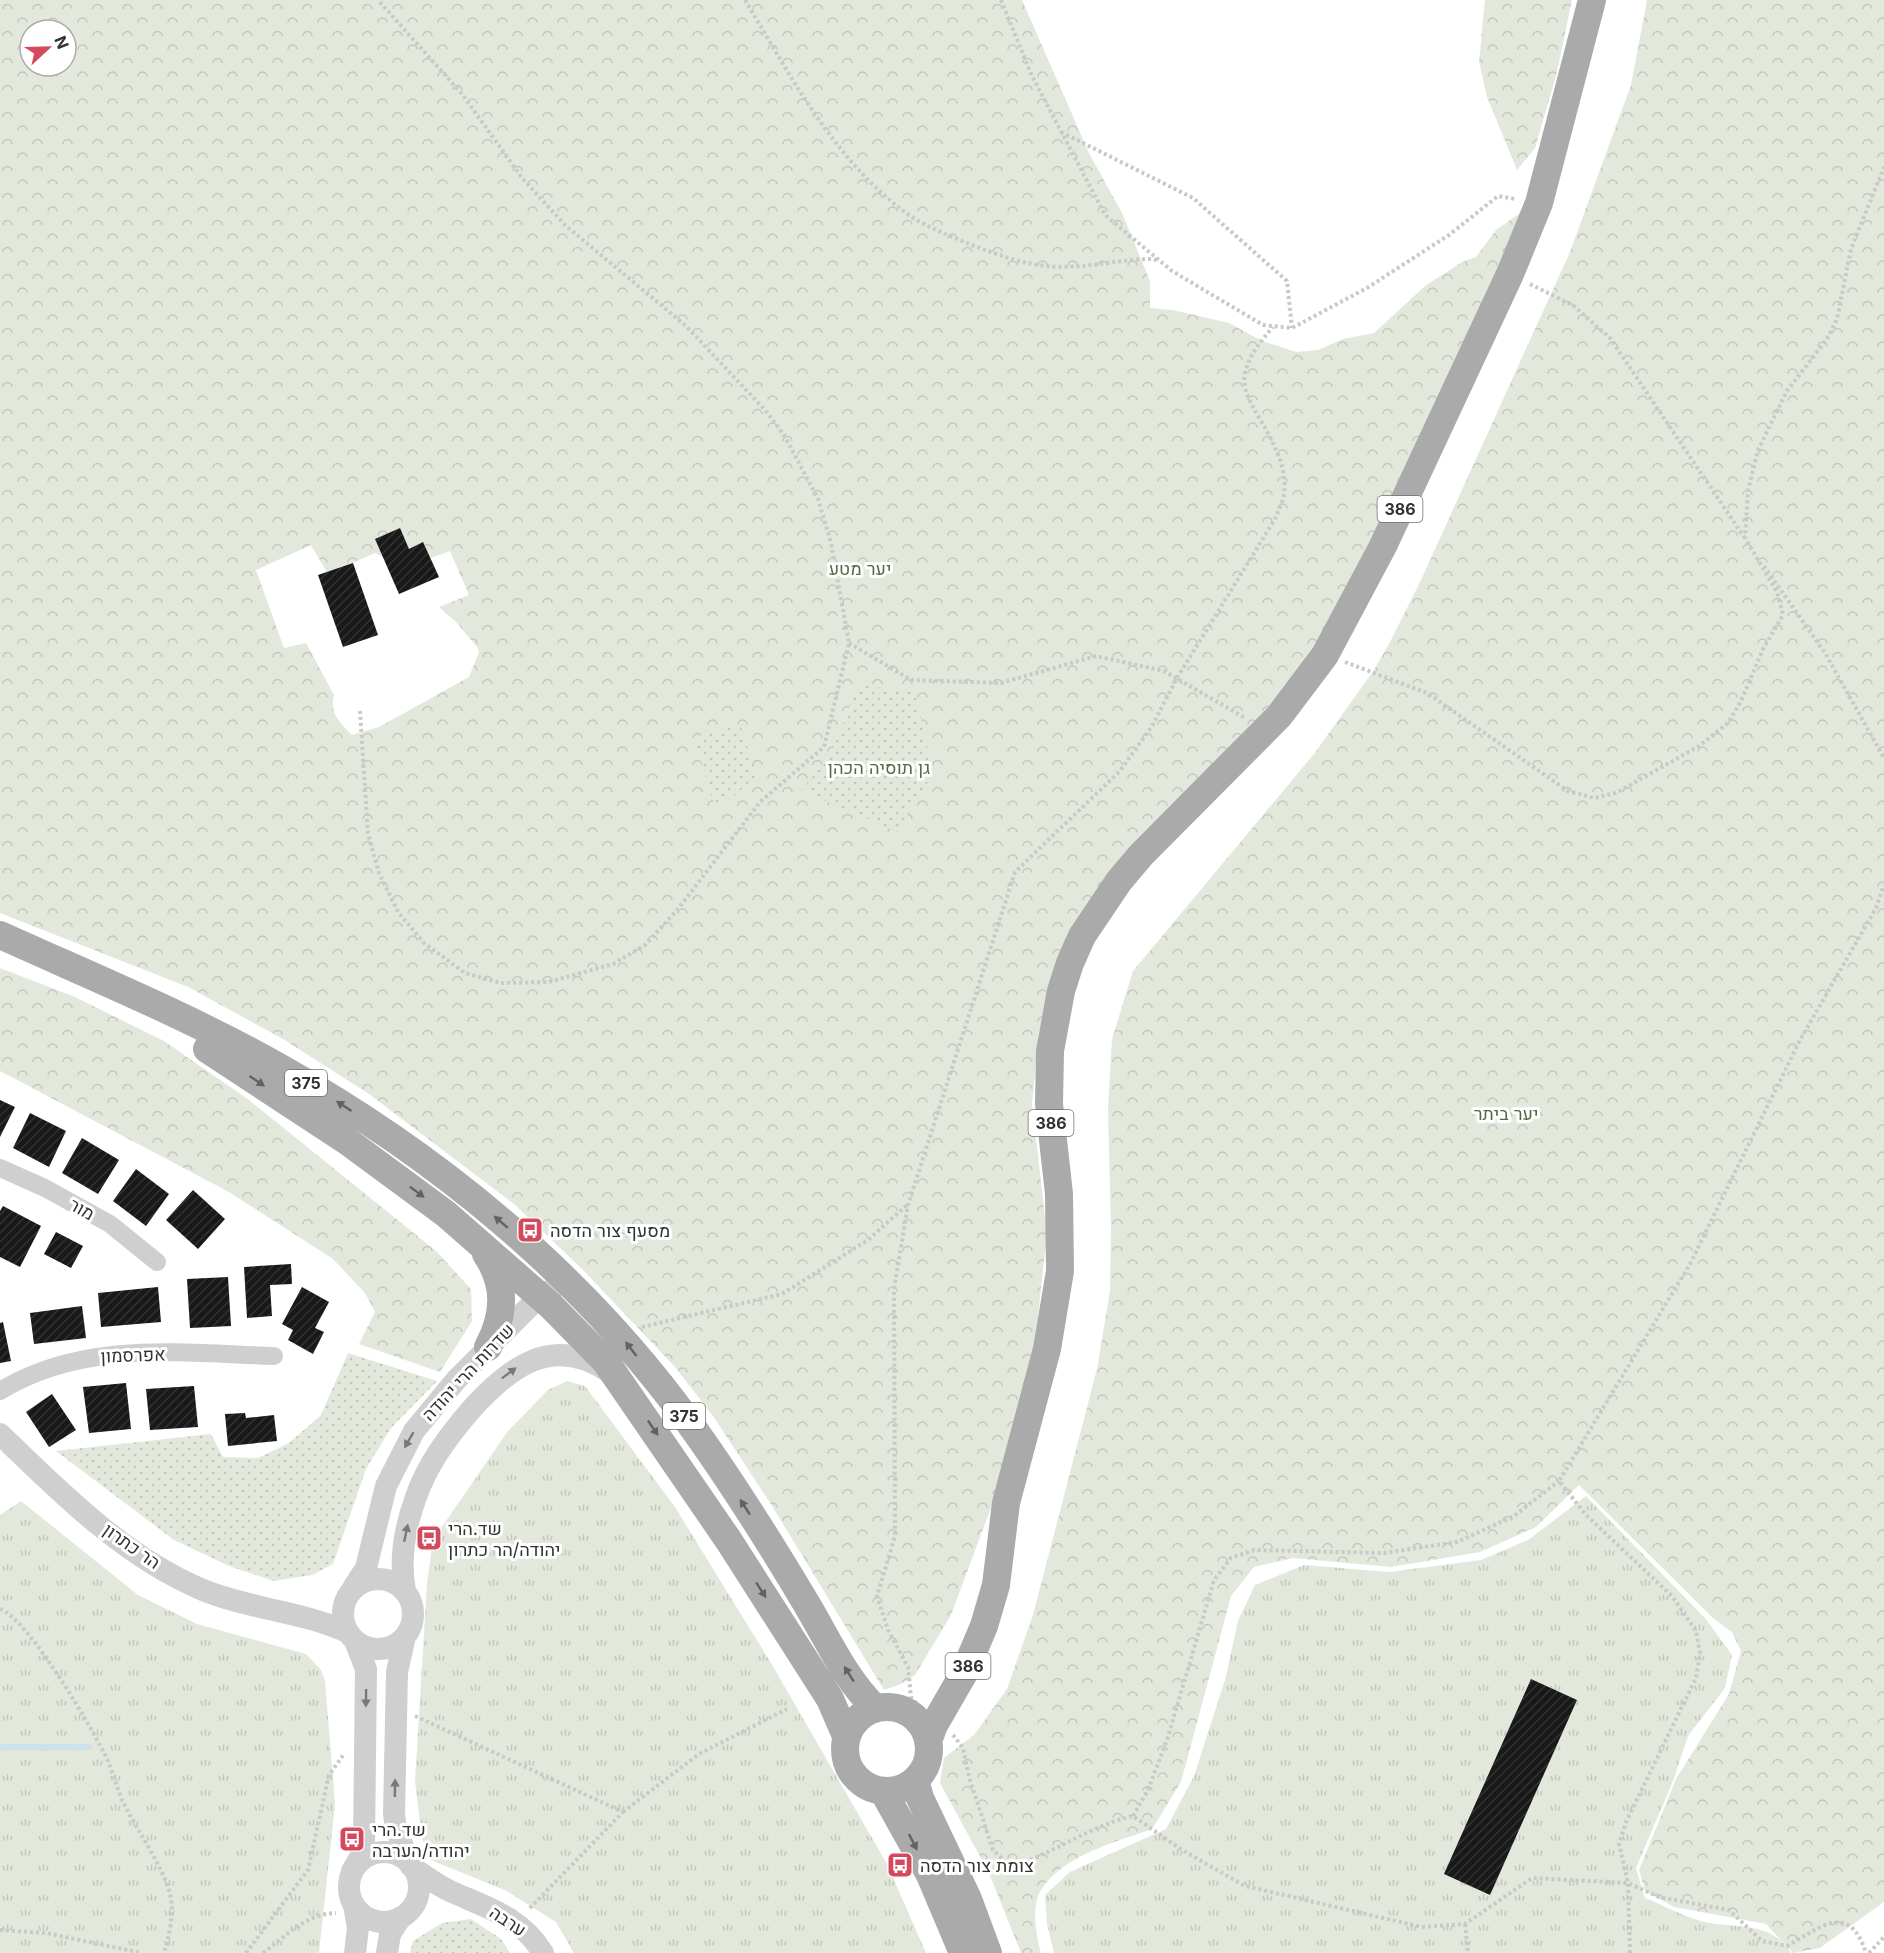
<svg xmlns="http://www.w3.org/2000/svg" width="1884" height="1953" viewBox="0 0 1884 1953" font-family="Inter,Heebo,sans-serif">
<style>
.grass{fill:url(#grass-tufts)}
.forest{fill:url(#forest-crowns);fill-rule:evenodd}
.park{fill:url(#park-dots)}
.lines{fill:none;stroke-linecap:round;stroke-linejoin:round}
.stream{stroke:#cee0e8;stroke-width:6}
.building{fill:url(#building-hatch)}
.path{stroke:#c9c9c9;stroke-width:4;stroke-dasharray:3 3;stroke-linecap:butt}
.minor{stroke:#cfcfcf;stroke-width:18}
.tertiary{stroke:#cfcfcf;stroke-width:22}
.primary{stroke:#aaa;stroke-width:28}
.oneway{fill:#626262}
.oneway2{fill:#797979}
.labels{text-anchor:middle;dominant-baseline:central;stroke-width:6;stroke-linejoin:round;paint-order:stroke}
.shield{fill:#fff;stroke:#707070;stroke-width:1.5}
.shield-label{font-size:16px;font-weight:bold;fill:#323232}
.park-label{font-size:18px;fill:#586a43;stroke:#fff}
.street-label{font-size:18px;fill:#323232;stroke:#fff}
.poi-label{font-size:18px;fill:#323232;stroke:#fff;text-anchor:start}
</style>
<defs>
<pattern id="grass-tufts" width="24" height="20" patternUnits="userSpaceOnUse" patternTransform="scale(1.5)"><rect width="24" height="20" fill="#e3e8dc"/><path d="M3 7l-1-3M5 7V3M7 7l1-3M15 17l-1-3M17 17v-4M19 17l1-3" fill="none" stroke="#c3c7bd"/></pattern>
<pattern id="forest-crowns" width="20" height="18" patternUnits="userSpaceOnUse" patternTransform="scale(1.5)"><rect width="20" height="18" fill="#e3e8dc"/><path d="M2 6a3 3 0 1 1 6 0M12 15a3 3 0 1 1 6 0" fill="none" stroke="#c3c7bd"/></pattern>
<pattern id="park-dots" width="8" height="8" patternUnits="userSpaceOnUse" patternTransform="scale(1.5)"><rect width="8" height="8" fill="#e3e8dc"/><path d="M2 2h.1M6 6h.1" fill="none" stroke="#c3c7bd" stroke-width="1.8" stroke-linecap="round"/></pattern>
<pattern id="building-hatch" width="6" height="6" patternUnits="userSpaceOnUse" patternTransform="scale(1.5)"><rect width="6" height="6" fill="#191919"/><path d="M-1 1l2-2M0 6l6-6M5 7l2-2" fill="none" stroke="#323232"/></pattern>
</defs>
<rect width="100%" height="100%" fill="#fff"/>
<path class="grass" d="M567,1381L585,1386L675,1507L771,1663L887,1864L926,1953H574L556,1922L507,1891L433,1861L422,1839L415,1781L427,1584L433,1540L508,1431L548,1390Z
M1586,1496L1705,1618L1732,1655L1725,1688L1688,1736L1673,1781L1636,1868L1645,1898C1663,1905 1682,1916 1701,1921C1733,1930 1771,1919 1791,1953H1054L1047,1924L1045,1895L1070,1872L1166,1829L1194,1776L1225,1680L1238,1621L1255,1585L1304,1565L1389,1572L1481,1560L1528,1540Z
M21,1501L138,1595L197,1624L306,1654L321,1670L325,1681L335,1804L319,1953H0V1515Z"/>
<path class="forest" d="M0,0H1022L1089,153L1122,213L1150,281V308L1173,310L1229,323L1262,341L1296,352L1318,350L1343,339L1374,333L1425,286L1462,262L1476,257L1496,230L1526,209L1367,560L1305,669L1158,820L1051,995L1039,1031L1032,1104L1047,1234L1035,1344L995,1497L951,1615L915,1675L901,1684L884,1690L769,1501L713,1416L675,1367L583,1270L514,1204L369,1094L283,1039L188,987L0,913ZM30,30H66V66H30ZM311,545L335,586L341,568L375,553L396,563L401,569L450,551L469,595L439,607L456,622L478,648L479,652L469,677L379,727L352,735C340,723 329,713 334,695L306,643L284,648L256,570Z
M1485,0H1572L1556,76L1535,148L1517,170L1487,97L1479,62Z
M1647,0H1884V1902L1820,1948L1793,1953L1766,1924L1674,1907L1645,1891L1639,1870L1676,1779L1729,1694L1741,1651L1732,1632L1714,1619L1579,1485L1536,1527L1480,1552L1391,1567L1293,1558L1254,1567L1231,1596L1181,1782L1152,1829C1116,1842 1063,1855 1041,1890C1031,1906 1036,1936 1041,1953H1021L989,1873L940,1783L944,1758L974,1735L1007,1689L1033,1615L1097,1369L1110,1291L1111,1229L1108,1110L1112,1039L1133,971L1314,754L1374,670L1391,640L1421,580L1570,252L1631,85Z
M0,968L75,997L164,1041L249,1100L436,1251L471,1289L472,1321L440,1372L359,1344L375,1312L365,1293L333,1259L229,1192L0,1071Z"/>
<path class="park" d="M858,685L915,692L933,774L897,832L801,790L830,757Z
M740,724L757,776L716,811L694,737Z
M348,1353L437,1381L391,1428L366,1469L333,1564L312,1575L274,1581L229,1566L174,1540L56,1451L211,1434L223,1457L258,1458L289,1443L321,1415Z
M471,1919L501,1939L510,1953H410L413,1941L442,1923Z"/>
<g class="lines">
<path class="stream" d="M0,1747H89"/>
</g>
<path class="building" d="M400,528L409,549L423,542L439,577L399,594L375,539Z
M353,563L378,635L343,647L318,575Z
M0,1100L15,1107L0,1137Z
M30,1113L66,1131L49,1167L13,1148Z
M82,1138L119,1160L98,1194L62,1173Z
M136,1169L169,1194L146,1226L113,1201Z
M193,1190L225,1219L198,1249L166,1220Z
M3,1206L41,1226L20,1267L0,1257V1211Z
M56,1232L83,1246L71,1268L44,1254Z
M291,1264L292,1284L270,1285L272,1316L247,1318L244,1267Z
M228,1277L231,1326L190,1328L187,1279Z
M158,1287L161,1322L101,1327L98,1293Z
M302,1287L329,1302L315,1328L324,1332L313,1354L288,1340L293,1330L282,1324Z
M82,1306L86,1338L34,1344L30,1313Z
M3,1322L11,1361L0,1363V1323Z
M126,1383L131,1429L89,1433L83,1387Z
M194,1386L198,1427L150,1430L146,1389Z
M52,1394L76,1430L49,1447L26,1412Z
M245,1413L246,1418L274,1415L277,1441L228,1446L225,1414Z
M1531,1679L1577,1700L1490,1895L1444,1874Z"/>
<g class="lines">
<path class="path" d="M745,0C790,75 832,156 902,210C921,225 946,234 967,243C993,253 1018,263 1046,266C1082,270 1117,259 1154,259L1158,261
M1001,0L1031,74L1105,215L1172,271L1263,325L1292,328L1367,288L1449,235L1498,196L1515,199
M1061,132L1193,198L1287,281L1292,328
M1530,284L1574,306L1610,338L1744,537
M1764,566L1825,653L1884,758
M849,643L911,680L1001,683L1096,656L1164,671L1245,718
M1345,662L1427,693L1568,791L1594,798L1616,793L1699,746L1728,723L1741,701L1763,649L1783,615L1777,592L1745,538L1748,491L1758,450L1787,391L1827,339L1837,319L1851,249L1884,167
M360,711L368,834L379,873L398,912L424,943L465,973L501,983L549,982L613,964L645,945L678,909L760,802L824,747L849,643L831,543L818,499L784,435L765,410L686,326L565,225L522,178L462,94L378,0
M642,1327L782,1294L868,1240L907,1205
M0,1609C28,1618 94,1731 108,1761C113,1774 117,1787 122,1800C136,1829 162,1864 170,1894C175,1913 169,1935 164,1953
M920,1708L911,1697L908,1667L888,1630L877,1596L895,1536L894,1289L908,1205L1015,872L1120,771L1152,726L1177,678L1275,519C1278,511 1283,502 1284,493C1286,482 1283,467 1279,457C1255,396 1218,389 1273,327
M415,1716L623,1812L529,1909
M953,1735L963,1748L969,1777L993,1850L1011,1867C1053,1854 1089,1826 1133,1816L1182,1850L1245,1886L1422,1927L1465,1924L1532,1878L1628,1883L1659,1897L1729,1910L1762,1941L1787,1946C1821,1927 1849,1901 1866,1953
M623,1812L699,1754L787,1709
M1133,1816L1148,1790L1168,1737L1214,1580L1231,1558L1254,1550L1384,1553L1457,1542L1514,1516L1559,1481
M1465,1924L1468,1953
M0,1930L46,1933L142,1953
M246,1953L308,1870L329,1775L344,1754
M263,1953C287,1936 304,1914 336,1913
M1630,1953L1628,1883L1619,1844L1626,1822L1696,1678L1700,1653L1696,1631L1672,1596L1586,1515L1559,1481L1690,1264L1800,1040L1876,908L1884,885
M1869,1953L1884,1937"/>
<path class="minor" d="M0,1168L45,1188L110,1224L157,1262
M0,1391C83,1340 181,1353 274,1356"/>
<path class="tertiary" d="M0,1434C60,1492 124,1557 203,1590C249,1609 301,1611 347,1632
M343 1614a35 35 0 1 1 70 0a35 35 0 1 1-70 0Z
M353,1588L366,1568L386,1486L414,1431L457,1379L540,1296L553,1289
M405,1591C399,1560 405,1527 416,1497C427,1465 447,1438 469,1412C508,1368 552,1333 609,1372
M405,1636L397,1672L394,1814L396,1828L410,1865
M349 1887a35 35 0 1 1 70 0a35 35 0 1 1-70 0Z
M412,1867C425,1876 438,1886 452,1892C488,1908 521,1917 543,1953
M352,1871L362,1854L364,1843L366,1669L355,1641
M354,1905L358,1928L355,1953
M387,1953L390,1934L401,1917"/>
<path class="primary" d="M0,935C93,977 188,1016 277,1066C436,1155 581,1274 688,1421C730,1479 769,1541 806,1603C827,1638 845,1679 875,1708
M207,1049L347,1141L446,1214L551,1306L606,1362L729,1541L830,1699L846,1736
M486,1254C507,1285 505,1315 488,1347
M845 1749a42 42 0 1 1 84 0a42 42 0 1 1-84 0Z
M928,1741L934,1725L964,1673L984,1626L996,1585L1006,1503L1047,1349L1060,1271L1059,1194L1049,1104L1050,1051L1061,991L1070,963L1082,936L1119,881L1141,855L1279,716L1325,655L1383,546L1510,274L1539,203L1592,0
M915,1780L920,1798L968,1899L988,1953
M883,1791L930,1875L963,1953"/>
</g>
<defs><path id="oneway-solid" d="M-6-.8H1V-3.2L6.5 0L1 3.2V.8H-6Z" transform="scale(1.5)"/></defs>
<g class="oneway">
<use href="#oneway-solid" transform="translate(257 1081) rotate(34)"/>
<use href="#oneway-solid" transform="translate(344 1106) rotate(-147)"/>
<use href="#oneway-solid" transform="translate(417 1192) rotate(37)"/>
<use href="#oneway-solid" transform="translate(501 1222) rotate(-139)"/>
<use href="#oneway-solid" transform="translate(631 1349) rotate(-128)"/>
<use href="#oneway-solid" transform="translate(653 1428) rotate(56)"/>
<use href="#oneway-solid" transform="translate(745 1507) rotate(-123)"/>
<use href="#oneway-solid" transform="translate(761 1590) rotate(57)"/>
<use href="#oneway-solid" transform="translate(849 1674) rotate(-122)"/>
<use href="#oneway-solid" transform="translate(913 1842) rotate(63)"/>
</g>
<g class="oneway2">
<use href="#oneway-solid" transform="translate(509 1373) rotate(-37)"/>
<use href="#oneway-solid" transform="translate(409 1440) rotate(120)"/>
<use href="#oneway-solid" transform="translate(406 1533) rotate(-78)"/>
<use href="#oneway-solid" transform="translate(366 1698) rotate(91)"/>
<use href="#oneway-solid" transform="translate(395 1788) rotate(-89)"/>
</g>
<defs>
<g id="bus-square" transform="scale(1.35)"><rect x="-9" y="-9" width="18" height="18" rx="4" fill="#d34a5d" stroke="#fff"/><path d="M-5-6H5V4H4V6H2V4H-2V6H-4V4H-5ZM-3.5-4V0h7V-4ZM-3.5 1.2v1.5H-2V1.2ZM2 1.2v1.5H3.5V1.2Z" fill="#fff"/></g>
</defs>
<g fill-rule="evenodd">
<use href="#bus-square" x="530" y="1230"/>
<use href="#bus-square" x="429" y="1538"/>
<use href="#bus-square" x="352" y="1839"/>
<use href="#bus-square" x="900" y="1865"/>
</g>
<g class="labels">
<g class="shield">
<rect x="1377.5" y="496" width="45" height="26" rx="4.5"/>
<rect x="285" y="1070" width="42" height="26" rx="4.5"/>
<rect x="1028.5" y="1110" width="45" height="26" rx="4.5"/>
<rect x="663" y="1403" width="42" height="26" rx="4.5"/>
<rect x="945.5" y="1653" width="45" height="26" rx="4.5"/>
</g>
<g class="shield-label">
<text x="1400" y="509">386</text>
<text x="306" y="1083">375</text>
<text x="1051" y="1123">386</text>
<text x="684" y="1416">375</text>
<text x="968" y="1666">386</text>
</g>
<g class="park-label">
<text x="860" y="568">יער מטע</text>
<text x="879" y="767">גן תוסיה הכהן</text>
<text x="1506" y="1113">יער ביתר</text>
</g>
<g class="street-label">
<text transform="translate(82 1209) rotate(29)">מור</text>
<text transform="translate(133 1355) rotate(-2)">אפרסמון</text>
<text transform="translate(468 1372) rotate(-47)">שדרות הרי יהודה</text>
<text transform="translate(132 1546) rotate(35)">הר כתרון</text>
<text transform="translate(508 1921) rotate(34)">ערבה</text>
</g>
<g class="poi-label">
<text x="550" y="1230">מסעף צור הדסה</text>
<text x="448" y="1528">שד.הרי<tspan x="448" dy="21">יהודה/הר כתרון</tspan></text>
<text x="372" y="1829">שד.הרי<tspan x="372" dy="21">יהודה/הערבה</tspan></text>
<text x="920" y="1865">צומת צור הדסה</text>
</g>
</g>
<g transform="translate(48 48) rotate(68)"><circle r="28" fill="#ffffff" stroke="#adadad" stroke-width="1.5"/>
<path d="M0-4.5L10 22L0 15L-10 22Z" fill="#d34a5d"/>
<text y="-9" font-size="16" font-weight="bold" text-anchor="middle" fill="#323232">N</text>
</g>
</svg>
